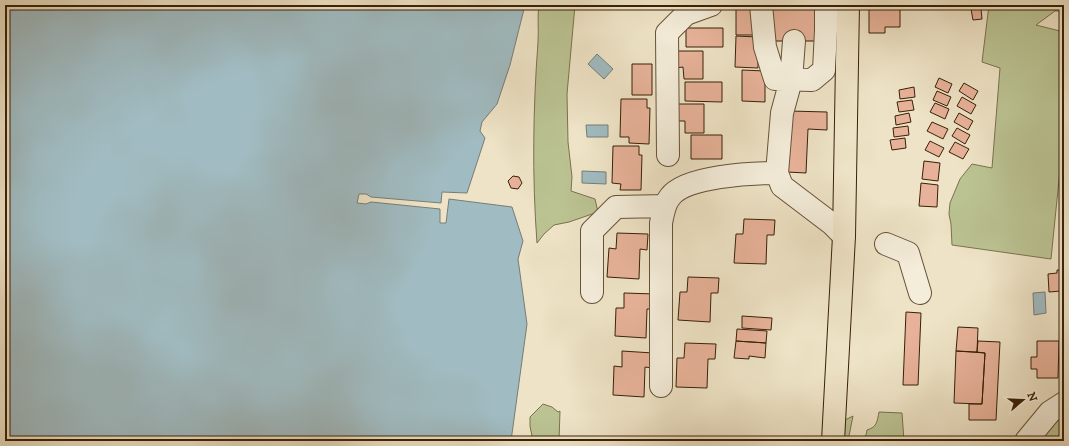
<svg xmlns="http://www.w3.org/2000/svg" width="1069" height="446" viewBox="0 0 1069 446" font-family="'IM FELL DW Pica',serif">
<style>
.green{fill:#bbc393;stroke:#7a724d}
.water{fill:#a0bbc1;stroke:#767d77}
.building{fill:#e7b299;stroke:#382107}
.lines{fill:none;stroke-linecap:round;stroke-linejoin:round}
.minor-casing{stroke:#665237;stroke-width:24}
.major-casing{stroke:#382107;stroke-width:24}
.minor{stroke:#f4edda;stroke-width:22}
.major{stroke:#eee3c6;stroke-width:22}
</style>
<rect width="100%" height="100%" fill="#eee3c6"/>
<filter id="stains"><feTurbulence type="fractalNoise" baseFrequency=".005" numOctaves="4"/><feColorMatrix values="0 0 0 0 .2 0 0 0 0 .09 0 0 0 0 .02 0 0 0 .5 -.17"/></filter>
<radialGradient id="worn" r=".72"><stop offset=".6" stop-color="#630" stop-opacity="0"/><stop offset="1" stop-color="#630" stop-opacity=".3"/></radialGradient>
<path class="green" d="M539,5H575L567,94L568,142L572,177L571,191L595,199L598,212L569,222L554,225L544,234L537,243C532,176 533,109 538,42C539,29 537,17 539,5Z
M989,5H1005L1007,8L1023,9L1032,5H1064V11H1055L1036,25L1064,32V146L1061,160L1051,259L952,245L951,224L949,214L950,203L960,179L972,164L992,168L1000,68L982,62Z
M543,404L552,407L558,412L560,411L559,441H533L530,426V417Z
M879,412L902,413L904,441H859L866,435L867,430C877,427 877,422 879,412Z
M1064,412V441H1036Z
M853,416L848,441H841V422Z"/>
<path class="water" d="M5,5H525L510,65L497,104L482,122L480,131L485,138L467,193L442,192L441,203L371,197L366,194H359L357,203L366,204L371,202L440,209V223H446L449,199L512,207L523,241L518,259L527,324L511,441H5Z
M597,54L613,69L604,79L588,64Z
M586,125H608V137H587Z
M582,171L606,172V184L582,183Z
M1045,292L1046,313L1034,315L1033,293Z"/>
<path class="building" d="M736,5H759L758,35H736Z
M769,5H819V41H769Z
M869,5H900V27H885V33H869Z
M1008,5H1023V7H1008Z
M971,9H981L982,19L973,20Z
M686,28H723V47H686Z
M736,36L758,37V68L735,67Z
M676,51H703V79H684L683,67L676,68Z
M632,64H652V95H632Z
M742,70L765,71V102L742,101Z
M939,78L952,84L948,93L935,87Z
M685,82H722V102L685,101Z
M964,83L978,91L973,100L959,91Z
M914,87L915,97L900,99L899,90Z
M937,91L951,97L947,106L933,100Z
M962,97L976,105L971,114L957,106Z
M621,99H647V108H650L649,144L629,143V137H620Z
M912,100L914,110L899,112L897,102Z
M935,103L949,109L945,119L930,112Z
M677,104H704V133H685V121H677Z
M789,111L827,112V130L808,129L806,173L787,172Z
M909,113L911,122L896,125L895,116Z
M959,113L973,121L968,130L954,122Z
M932,122L948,129L943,139L927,131Z
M908,126L909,135L894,137L893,128Z
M957,128L970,135L965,144L952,136Z
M691,135H722V159H691Z
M905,138L906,148L892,150L890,140Z
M930,141L944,148L939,157L925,150Z
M955,142L969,149L963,159L949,152Z
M613,146H639V155H642L641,190H620L621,184L612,183Z
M924,161L940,163L938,181L922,179Z
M513,176L519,177L522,183L518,189L511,188L508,181Z
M921,183L938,185L937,207L919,206Z
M744,219L775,220L774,235H767L766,264L734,263L736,234H743Z
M617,233L648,234L647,250L640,249L639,279L607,277L609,248L616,249Z
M1057,270H1064V310H1062L1061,291L1049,292L1048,274L1057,273Z
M688,277L719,278L718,293H711L710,322L678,320L680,292H687Z
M624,293L655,294L654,309H647L646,338L615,336L616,308H624Z
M906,312L921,313L918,385H903Z
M742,316L772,318L771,330L742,328Z
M958,327L978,328L977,352L956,351Z
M737,329L767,331L766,343L736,341Z
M736,341L766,343L765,358L749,356V359L734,358Z
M978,341L1000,342L996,420H969V404H982L985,353L977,352Z
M1037,341H1059L1058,378H1037V369H1031V357H1037Z
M685,343L716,344L715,359H708L707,388L676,387L677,358H684Z
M622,351L653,353L652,368L645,367L644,397L613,395L614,366L622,367Z
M956,351L985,353L982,404L954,403Z"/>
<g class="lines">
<g class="minor-casing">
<path id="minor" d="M761,5L765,47L775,79L812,80L824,70L826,30V5
M794,41L791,80L782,113L777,173L782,186L832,224L844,236
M668,155L667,33L686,14L711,5
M886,244L908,253L920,293
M592,292V231L616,207L665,206
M661,386V223C663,214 664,204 670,197C685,176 752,173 777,173
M1026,441L1050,412L1064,403"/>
</g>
<g class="major-casing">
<path id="major" d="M833,441L844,236L848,5"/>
</g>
<use href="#minor" class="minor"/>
<use href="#major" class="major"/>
</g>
<rect width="1069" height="446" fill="none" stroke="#eee3c6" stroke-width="20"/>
<rect x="6" y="6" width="1057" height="434" fill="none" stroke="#382107" stroke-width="2"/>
<rect x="10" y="10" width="1049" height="426" fill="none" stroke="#382107"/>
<g transform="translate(1023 400) rotate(71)" stroke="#f4edda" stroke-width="3" paint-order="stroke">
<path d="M0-3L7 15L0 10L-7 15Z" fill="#382107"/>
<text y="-6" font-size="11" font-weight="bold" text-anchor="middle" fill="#382107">N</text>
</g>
<rect width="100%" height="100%" filter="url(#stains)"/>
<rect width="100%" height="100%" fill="url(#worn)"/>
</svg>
